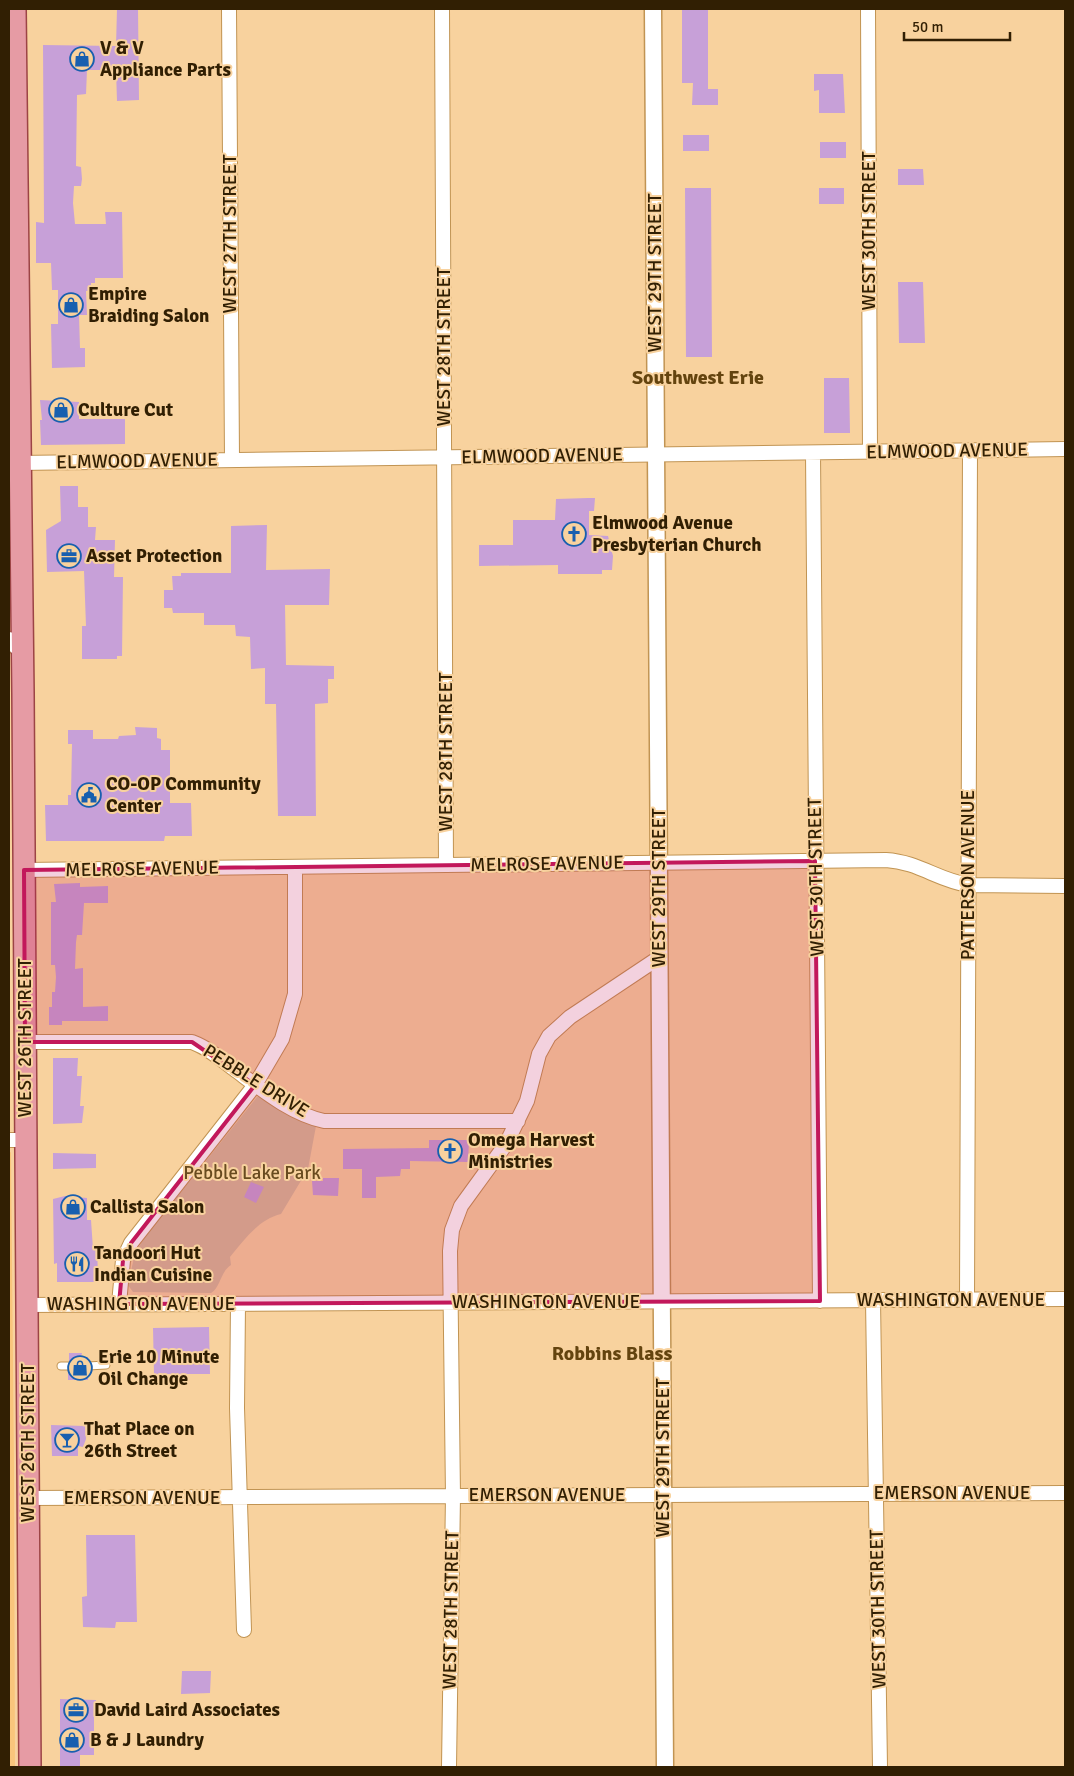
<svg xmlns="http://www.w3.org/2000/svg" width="1074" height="1776" viewBox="0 0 1074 1776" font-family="Signika,sans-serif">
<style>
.built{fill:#f9c57c}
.green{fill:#d7bc97}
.building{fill:#c7a0d8}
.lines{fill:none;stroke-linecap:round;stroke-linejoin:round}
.service-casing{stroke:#c19453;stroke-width:9}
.minor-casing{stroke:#c19453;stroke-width:16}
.tertiary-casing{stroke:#c19453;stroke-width:19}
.primary-casing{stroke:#9c4445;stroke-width:24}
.service{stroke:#fff;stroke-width:7}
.minor{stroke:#fff;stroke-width:14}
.tertiary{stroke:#fff;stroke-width:16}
.primary{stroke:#e69ba4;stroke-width:21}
.marked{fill:#c2185b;fill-opacity:0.2;stroke:#c2185b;stroke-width:4;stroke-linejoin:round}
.labels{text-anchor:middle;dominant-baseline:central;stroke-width:4;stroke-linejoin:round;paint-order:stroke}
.poi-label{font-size:19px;font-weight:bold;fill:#311f03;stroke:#f8d29e;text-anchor:start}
.street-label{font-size:19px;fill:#311f03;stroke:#f8d29e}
.park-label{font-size:19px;fill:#684b1f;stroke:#f8d29e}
.neighbourhood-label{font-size:20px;font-weight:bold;fill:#64440f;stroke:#f8d29e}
</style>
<rect width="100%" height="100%" fill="#f8d29e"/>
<path class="built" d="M11,1152L14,1470L15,1767H9V1153Z"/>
<path class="green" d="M257,1097H264L292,1117L316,1126L308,1169L281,1214C259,1219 244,1240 230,1257L231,1265C220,1272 221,1287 211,1293L133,1292L128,1285L135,1253L145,1237Z"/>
<path class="building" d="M117,9H138L139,100L117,101L116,70H87L86,94L77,95L76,166L81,167L82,179L81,186H74L73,203L75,224H106L105,212H122L123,278H95V283H91V291H86L87,315H79L80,348H85V367L52,368L51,324H58V290H52L51,263H36V222L44,223L43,45L116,46Z
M682,9H708V89H718V105H692L693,83H682Z
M814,74H843L845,113H819V90L814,91Z
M683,135H709V151H683Z
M820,142H846V158H820Z
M898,169H923L924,185H898Z
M685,188H711L712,357H686Z
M819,188H844V204H819Z
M898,282H923L925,343H899Z
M824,378H849L850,433H824Z
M40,400L79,402V419H125V444L41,445L40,420H42Z
M60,486H78V507H88V527H96L95,540H115L114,577H123L122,656H117V659H82V626H86L84,571L47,572L46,530L61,521Z
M588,498H595L594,511H589V535L608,536L613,556L612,570H602V574H558V565L479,566V545H513V520H555L556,499Z
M267,525L266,570L330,569L329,605H285L286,665L334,666V679H328V703L315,704L316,816H278L276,704H265V668L251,669L250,637L236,636L235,625H204V613H173L172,608H164V590H173L172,576H181V573H231V526Z
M135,727L157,728V738L161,739V750H170V803H191L192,836H165L164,841H46L45,805H68V795H71L72,744H68V730H93V739H118L119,736L136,735Z
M80,883V887L108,886V903H84L82,935H77L76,942L75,969L83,968V1007L108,1006V1021H62V1025H49V1007H52V992H55L56,977L55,965H51V902H56L54,884Z
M53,1058H78L77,1076H82L80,1106H84L82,1123L53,1124Z
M429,1140H469L468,1162L410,1161V1169H401L400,1176L376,1177V1198H362V1169H343V1149L429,1148Z
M53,1153L96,1154V1168L53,1169Z
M323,1178H339L338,1196L313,1195L312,1181H323Z
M251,1182L264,1187L256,1203L244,1197Z
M65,1196L87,1198V1220H91L93,1249H97L98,1275H94V1282H57V1263L54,1264L53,1199Z
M209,1327L210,1374H154L153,1328Z
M69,1353H82L81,1357H88V1361L83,1366L88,1371V1380H68V1371L73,1366L69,1361Z
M51,1425L85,1426L86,1439L83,1447L78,1446V1456H52Z
M86,1535H135L137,1622H116L115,1628L83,1627L82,1597L87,1596Z
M182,1671H211L210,1693L181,1694Z
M60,1699L96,1700V1715H94V1755H80V1766L60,1767Z"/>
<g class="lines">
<g class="service-casing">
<path id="service" d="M61,1366H68
M88,1366L106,1365"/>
</g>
<g class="minor-casing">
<path id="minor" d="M229,9L232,459
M442,9L446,865
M868,9L870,452
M813,453L820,1301
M19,463L1065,449
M24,870L886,860C919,862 939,881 969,885L1065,886
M25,1042H192C208,1048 221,1059 234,1069C261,1089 291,1114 324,1121H518
M9,1140H26
M873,1300L880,1767
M967,1300L970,451
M119,1304L123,1260L131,1243L255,1085L282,1039L295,994V867
M238,1304L237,1408L244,1630
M27,1305L1065,1299
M28,1498L1065,1493
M449,1767L453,1496L450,1251L452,1230L461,1206L506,1144L527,1101L539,1054L549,1036L570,1017L660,957"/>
</g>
<g class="tertiary-casing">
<path id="tertiary" d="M653,9L665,1767
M9,640L22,651"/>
</g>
<g class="primary-casing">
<path id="primary" d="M15,9L23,693L30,1767"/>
</g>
<use href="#service" class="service"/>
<use href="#minor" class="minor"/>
<use href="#tertiary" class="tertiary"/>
<use href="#primary" class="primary"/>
</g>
<path class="marked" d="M815,861L820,1301L119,1304L123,1260L131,1243L255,1085L192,1042H25L24,870Z"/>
<defs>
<g id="shop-ring" transform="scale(1.25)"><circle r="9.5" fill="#f8d29e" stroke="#185faf" stroke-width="1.5"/><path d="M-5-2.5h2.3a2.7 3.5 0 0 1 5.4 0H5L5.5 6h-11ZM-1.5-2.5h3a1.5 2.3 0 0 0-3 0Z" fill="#185faf"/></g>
<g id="church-ring" transform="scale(1.25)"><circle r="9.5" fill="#f8d29e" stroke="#185faf" stroke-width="1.5"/><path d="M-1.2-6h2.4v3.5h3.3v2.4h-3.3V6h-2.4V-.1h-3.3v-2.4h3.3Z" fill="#185faf"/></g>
<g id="office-ring" transform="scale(1.25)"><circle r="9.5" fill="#f8d29e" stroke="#185faf" stroke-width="1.5"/><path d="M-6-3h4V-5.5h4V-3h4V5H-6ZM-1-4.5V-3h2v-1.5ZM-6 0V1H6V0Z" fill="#185faf"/></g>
<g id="civic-ring" transform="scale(1.25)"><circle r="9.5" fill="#f8d29e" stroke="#185faf" stroke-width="1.5"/><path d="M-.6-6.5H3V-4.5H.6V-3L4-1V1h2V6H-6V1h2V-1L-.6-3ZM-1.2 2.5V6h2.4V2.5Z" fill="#185faf"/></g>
<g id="restaurant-ring" transform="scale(1.25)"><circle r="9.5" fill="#f8d29e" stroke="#185faf" stroke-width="1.5"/><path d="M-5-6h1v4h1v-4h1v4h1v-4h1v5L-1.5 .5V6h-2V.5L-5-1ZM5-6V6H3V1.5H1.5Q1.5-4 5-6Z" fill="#185faf"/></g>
<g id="bar-ring" transform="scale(1.25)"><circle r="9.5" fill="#f8d29e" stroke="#185faf" stroke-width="1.5"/><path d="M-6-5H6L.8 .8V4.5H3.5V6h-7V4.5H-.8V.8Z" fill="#185faf"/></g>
</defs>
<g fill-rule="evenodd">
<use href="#shop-ring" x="82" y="59"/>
<use href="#shop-ring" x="71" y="305"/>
<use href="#shop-ring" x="61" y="410"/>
<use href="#church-ring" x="574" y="534"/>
<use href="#office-ring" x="69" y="556"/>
<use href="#civic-ring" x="89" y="795"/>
<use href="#church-ring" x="450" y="1151"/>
<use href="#shop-ring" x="73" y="1207"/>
<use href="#restaurant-ring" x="77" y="1264"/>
<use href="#shop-ring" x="80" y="1368"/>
<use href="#bar-ring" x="67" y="1440"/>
<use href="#office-ring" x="76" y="1710"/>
<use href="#shop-ring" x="72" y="1740"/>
</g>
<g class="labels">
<g class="poi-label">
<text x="100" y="48">V &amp; V<tspan x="100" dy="22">Appliance Parts</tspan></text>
<text x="88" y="294">Empire<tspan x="88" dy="22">Braiding Salon</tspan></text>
<text x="78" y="410">Culture Cut</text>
<text x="592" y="523">Elmwood Avenue<tspan x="592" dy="22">Presbyterian Church</tspan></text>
<text x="86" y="556">Asset Protection</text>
<text x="106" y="784">CO-OP Community<tspan x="106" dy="22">Center</tspan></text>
<text x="468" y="1140">Omega Harvest<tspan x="468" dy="22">Ministries</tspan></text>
<text x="90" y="1207">Callista Salon</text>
<text x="94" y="1253">Tandoori Hut<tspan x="94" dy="22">Indian Cuisine</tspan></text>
<text x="98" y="1357">Erie 10 Minute<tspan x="98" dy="22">Oil Change</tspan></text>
<text x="84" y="1429">That Place on<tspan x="84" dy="22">26th Street</tspan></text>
<text x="94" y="1710">David Laird Associates</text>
<text x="90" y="1740">B &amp; J Laundry</text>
</g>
<g class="street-label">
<text transform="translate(869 231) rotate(-90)">WEST 30TH STREET</text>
<text transform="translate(230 234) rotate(-90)">WEST 27TH STREET</text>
<text transform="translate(655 273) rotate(-90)">WEST 29TH STREET</text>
<text transform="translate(444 347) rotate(-90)">WEST 28TH STREET</text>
<text transform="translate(947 451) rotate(-1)">ELMWOOD AVENUE</text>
<text transform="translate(542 456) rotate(-1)">ELMWOOD AVENUE</text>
<text transform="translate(137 461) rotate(-1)">ELMWOOD AVENUE</text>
<text transform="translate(446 752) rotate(-90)">WEST 28TH STREET</text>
<text transform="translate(547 864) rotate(-1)">MELROSE AVENUE</text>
<text transform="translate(142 869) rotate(-1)">MELROSE AVENUE</text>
<text transform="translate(968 875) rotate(-90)">PATTERSON AVENUE</text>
<text transform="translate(816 877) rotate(-91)">WEST 30TH STREET</text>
<text transform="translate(659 888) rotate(-90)">WEST 29TH STREET</text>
<text transform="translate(25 1038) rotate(-90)">WEST 26TH STREET</text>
<text transform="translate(256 1081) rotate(32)">PEBBLE DRIVE</text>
<text x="951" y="1300">WASHINGTON AVENUE</text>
<text x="546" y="1302">WASHINGTON AVENUE</text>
<text x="141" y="1304">WASHINGTON AVENUE</text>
<text transform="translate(28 1443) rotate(-90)">WEST 26TH STREET</text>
<text transform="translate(663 1458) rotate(-90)">WEST 29TH STREET</text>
<text x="952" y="1493">EMERSON AVENUE</text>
<text x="547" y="1495">EMERSON AVENUE</text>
<text x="142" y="1498">EMERSON AVENUE</text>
<text transform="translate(878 1609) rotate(-91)">WEST 30TH STREET</text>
<text transform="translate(451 1610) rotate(-89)">WEST 28TH STREET</text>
</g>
<g class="park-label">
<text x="252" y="1173">Pebble Lake Park</text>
</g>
<g class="neighbourhood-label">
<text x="698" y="377">Southwest Erie</text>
<text x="612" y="1353">Robbins Blass</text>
</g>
</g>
<rect width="1074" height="1776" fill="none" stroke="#311f03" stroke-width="20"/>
<path d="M904 32v8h106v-8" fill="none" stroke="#311f03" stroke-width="2.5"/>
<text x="912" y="32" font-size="15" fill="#311f03" stroke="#f8d29e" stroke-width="4" paint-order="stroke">50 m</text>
</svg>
